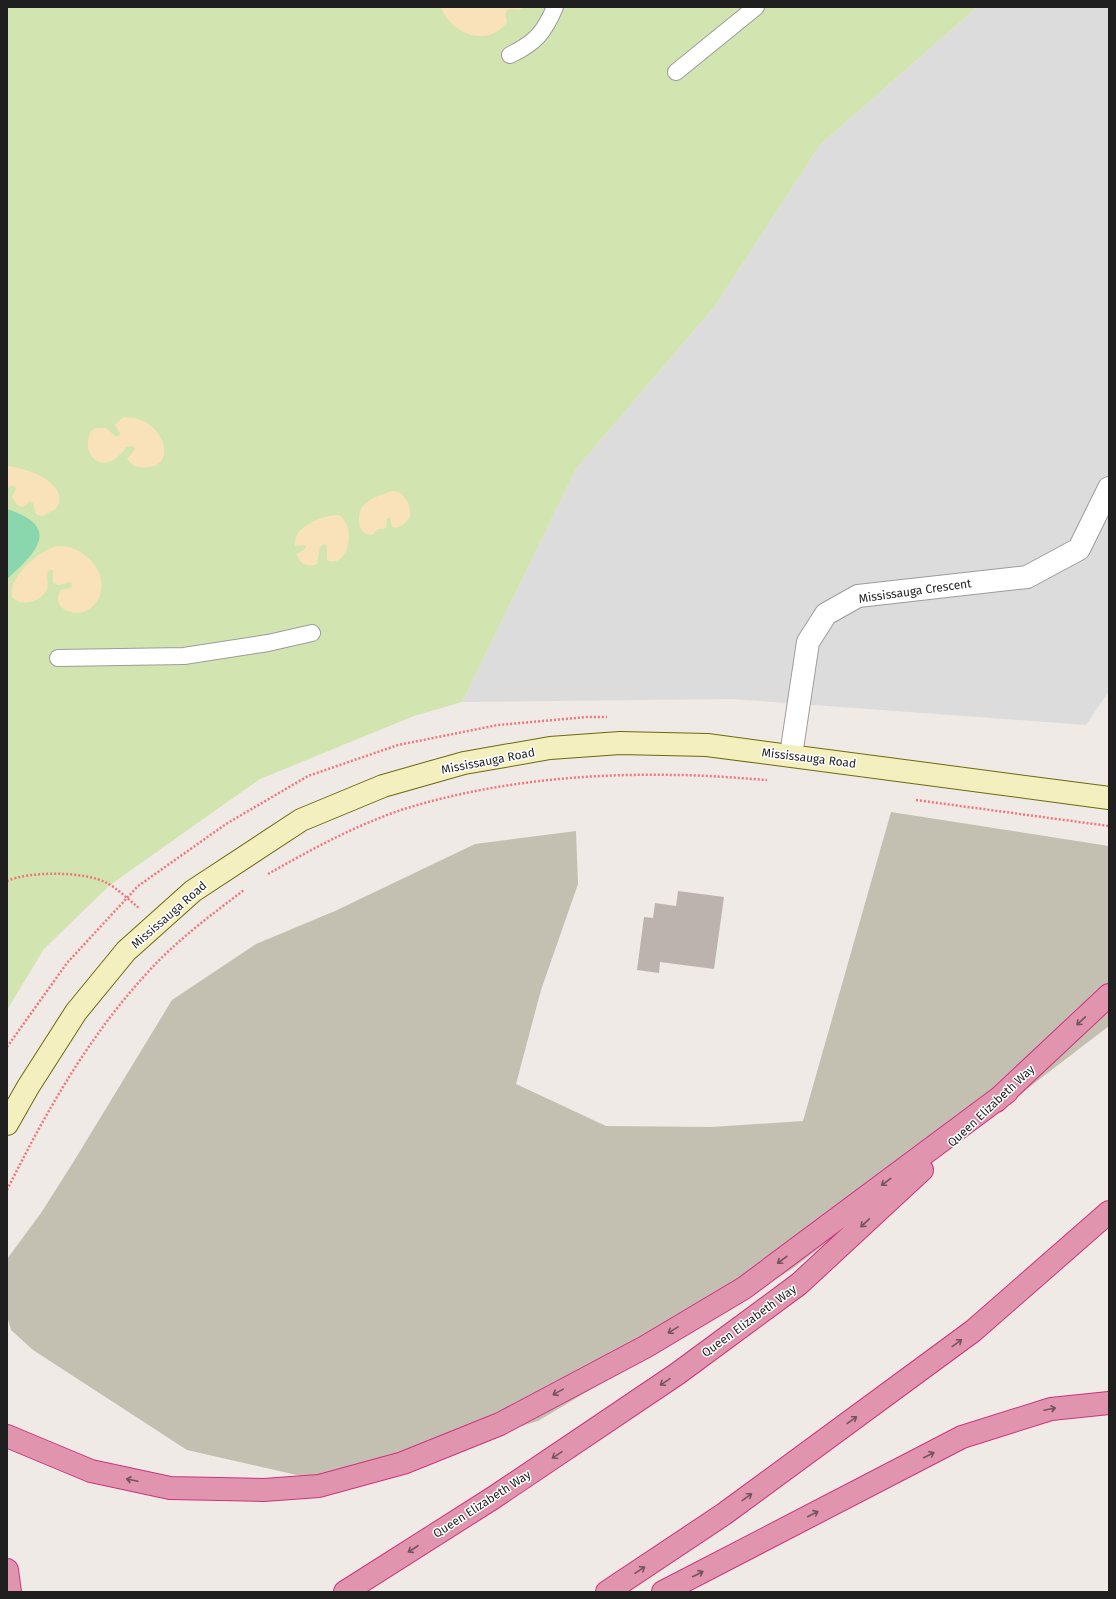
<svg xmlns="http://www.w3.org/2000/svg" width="1116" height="1599" viewBox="0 0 1116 1599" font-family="'Fira Sans',sans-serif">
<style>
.residential{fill:#dddcdc}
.construction{fill:#c3c0b2}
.grass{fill:#d2e5b0}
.sand{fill:#f9e2ba}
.pitch{fill:#8ad7ae}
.building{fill:#bcb3af}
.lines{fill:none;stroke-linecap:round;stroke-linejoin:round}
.lane-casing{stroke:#9c9c9c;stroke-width:18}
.street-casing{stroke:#9c9c9c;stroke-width:24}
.secondary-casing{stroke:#6e690e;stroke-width:24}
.highway-casing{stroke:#cd337f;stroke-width:24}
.path{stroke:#ef777d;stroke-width:2.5;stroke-dasharray:2 2;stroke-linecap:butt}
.lane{stroke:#fff;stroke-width:16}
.street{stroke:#fff;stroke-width:22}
.secondary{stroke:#f4efbe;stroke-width:22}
.highway{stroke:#e094ae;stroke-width:22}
.oneway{stroke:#76545f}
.labels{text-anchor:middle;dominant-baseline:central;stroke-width:3;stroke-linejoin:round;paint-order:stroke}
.street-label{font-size:12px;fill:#1f1f1f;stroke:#fff}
</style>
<rect width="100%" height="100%" fill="#efeae6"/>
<path class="residential" d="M977,7H1109V691L1086,725L732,699L462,702L576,469L715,306L820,145Z"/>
<path class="construction" d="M891,812L1109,846V1026L792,1269L538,1421L336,1484L187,1450L33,1350L11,1330L7,1316V1259L41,1213L74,1161L172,1000L256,944L335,911L475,844L576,831L578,884L541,990L516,1084L606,1126L711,1127L803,1121Z"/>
<path class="grass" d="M7,7H977L820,145L715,306L576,469L462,702L414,716L260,779L110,885L44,949L7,1010Z"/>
<path class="sand" d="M441,7H525L519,10L509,9L505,13L507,22C504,27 500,29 496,32C476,44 448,28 441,7Z
M122,418C165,412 185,478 134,466L127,459L135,449L133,446L126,447C105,479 79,456 91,431L96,428H106L116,437L119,436L120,433L115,425Z
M7,466C26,468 72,483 56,509L42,516L36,514L33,503L30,501L23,507L17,505L12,497L16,489L15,486H10L7,488Z
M392,491L399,492C407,498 411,507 410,517C406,523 400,529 392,527L390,518H387L386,528L378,529L372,535L366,534C361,531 359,526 359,521C358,500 377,497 392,491Z
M339,515C358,527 347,570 327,560V546L324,544L320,547L317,564C308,568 299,564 297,554L306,548L305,545L296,546L295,545C293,526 324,515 339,515Z
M58,546C69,546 77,549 86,556C121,584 90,629 61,607C57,601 57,596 61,590L72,587L71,582L59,585L53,583V570H49C45,577 49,582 47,589C42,601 22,608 12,597C7,577 41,549 58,546Z"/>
<path class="pitch" d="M7,509C62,527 37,552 7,579Z"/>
<path class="building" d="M678,891L724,897L714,969L660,962L659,973L637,970L644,917L653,918L655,903L676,906Z"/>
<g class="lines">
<g class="lane-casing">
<path id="lane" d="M510,55C535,43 544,33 555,7
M676,72L756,7
M58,658L184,656L268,643L312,633"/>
</g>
<g class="street-casing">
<path id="street" d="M791,755L808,642L826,614L858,596L1027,577L1079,549L1109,488"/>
</g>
<g class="secondary-casing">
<path id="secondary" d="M7,1124L28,1087L76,1012L126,951L193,891L301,820L383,786L464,763L550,748L620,743L707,745L1109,798"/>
</g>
<g class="highway-casing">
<path id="highway" d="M996,1101L1109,995
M7,1436L91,1471L170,1488L264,1490L319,1486L403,1463L500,1424L645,1347L744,1288L1007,1092
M7,1570L10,1592
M345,1592L493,1498L677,1374L799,1284L922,1170
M607,1592L724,1514L973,1331L1109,1212
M663,1592L962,1437L1051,1409L1109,1403"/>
</g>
<path class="path" d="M916,800L1109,826
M268,874C312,849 356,825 404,809C491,782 586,773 676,775C706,775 737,778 767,780
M7,881C29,871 85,871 107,883C118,889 129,900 139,908
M7,1047L67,963L138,886L226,824L308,776L398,745L498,725L587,717H607
M7,1190C46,1112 88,1037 148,972C176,941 211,915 244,890"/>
<use href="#lane" class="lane"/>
<use href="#street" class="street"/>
<use href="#secondary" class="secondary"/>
<use href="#highway" class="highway"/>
</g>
<defs><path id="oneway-shaft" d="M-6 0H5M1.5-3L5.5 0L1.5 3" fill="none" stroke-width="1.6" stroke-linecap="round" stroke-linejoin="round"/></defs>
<g class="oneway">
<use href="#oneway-shaft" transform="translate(1081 1021) rotate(137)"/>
<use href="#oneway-shaft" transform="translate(886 1182) rotate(143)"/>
<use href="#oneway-shaft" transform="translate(865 1223) rotate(137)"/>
<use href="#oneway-shaft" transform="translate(782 1260) rotate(143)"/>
<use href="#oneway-shaft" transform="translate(673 1330) rotate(149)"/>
<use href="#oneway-shaft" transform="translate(957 1343) rotate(-36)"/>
<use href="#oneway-shaft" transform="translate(665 1382) rotate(146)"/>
<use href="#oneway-shaft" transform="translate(558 1392) rotate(151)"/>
<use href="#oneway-shaft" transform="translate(1050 1409) rotate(-12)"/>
<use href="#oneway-shaft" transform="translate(852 1420) rotate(-36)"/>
<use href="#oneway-shaft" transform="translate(557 1455) rotate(146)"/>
<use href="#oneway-shaft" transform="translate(929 1455) rotate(-27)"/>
<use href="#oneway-shaft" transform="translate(132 1480) rotate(-168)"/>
<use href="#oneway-shaft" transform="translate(747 1497) rotate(-36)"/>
<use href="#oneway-shaft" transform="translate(813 1514) rotate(-27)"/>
<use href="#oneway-shaft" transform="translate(413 1549) rotate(147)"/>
<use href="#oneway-shaft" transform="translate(640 1570) rotate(-34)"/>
<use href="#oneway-shaft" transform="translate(698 1574) rotate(-27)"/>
</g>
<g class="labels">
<g class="street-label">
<text transform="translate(915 591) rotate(-8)">Mississauga Crescent</text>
<text transform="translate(809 758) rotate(7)">Mississauga Road</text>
<text transform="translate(488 761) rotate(-11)">Mississauga Road</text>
<text transform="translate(169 915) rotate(-41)">Mississauga Road</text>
<text transform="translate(991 1106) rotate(-43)">Queen Elizabeth Way</text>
<text transform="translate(749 1321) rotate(-36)">Queen Elizabeth Way</text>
<text transform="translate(482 1504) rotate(-33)">Queen Elizabeth Way</text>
</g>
</g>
<rect width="1116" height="1599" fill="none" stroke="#1f1f1f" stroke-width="16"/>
</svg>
